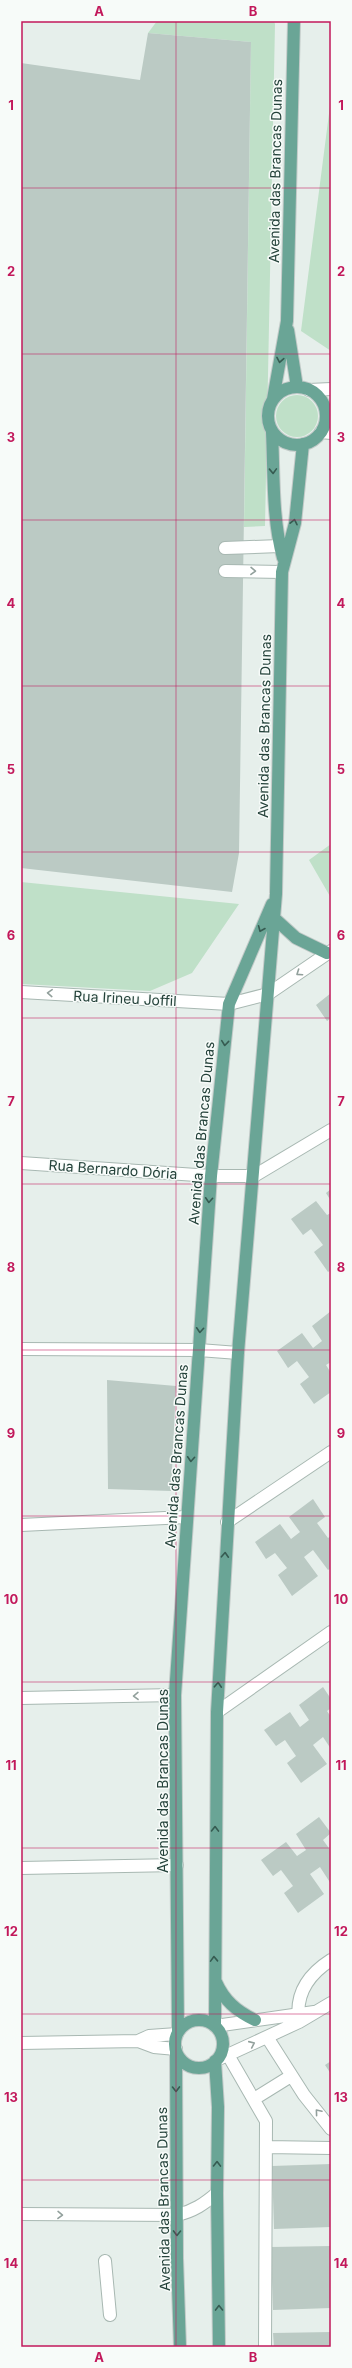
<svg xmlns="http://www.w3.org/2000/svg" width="352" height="2368" viewBox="0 0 352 2368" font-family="Inter,sans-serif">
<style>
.green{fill:#bfe0c8}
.building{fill:#bbcac4}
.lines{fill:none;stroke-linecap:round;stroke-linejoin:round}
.minor-casing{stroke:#a8b8b2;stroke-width:14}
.major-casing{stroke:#c2cac8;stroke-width:14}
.minor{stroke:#fff;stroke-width:12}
.major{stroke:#6aa596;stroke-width:12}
.oneway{stroke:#365b51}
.oneway2{stroke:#92a09c}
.grid{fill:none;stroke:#c2185b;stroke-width:1;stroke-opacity:0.55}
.labels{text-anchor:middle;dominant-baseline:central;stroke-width:3;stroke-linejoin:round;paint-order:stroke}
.street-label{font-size:14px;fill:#24423a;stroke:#f7fbf9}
.neatline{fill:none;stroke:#c2185b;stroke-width:1.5}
.grid-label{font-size:13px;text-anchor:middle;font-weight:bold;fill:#c2185b}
</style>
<rect width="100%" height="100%" fill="#e6efeb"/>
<path class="green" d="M157,21H274L275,24L265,526L244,527L251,42L148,33Z
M331,98V351L301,331Z
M276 416a21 21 0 1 1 42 0a21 21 0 1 1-42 0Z
M331,844V898L309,860Z
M21,882L239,904L192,973L150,991L21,984Z"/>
<path class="building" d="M148,33L251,42L239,853L232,892L21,868V63L140,80Z
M331,993V1018L327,1021L316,1005Z
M331,1189V1201L326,1193Z
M316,1201L327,1215L331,1213V1270L328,1272L314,1252L323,1245L311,1229L303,1235L291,1219Z
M331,1311V1362L326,1365L331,1373V1392L314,1404L300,1384L309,1377L297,1361L288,1368L277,1351L302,1333L313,1348L322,1341L312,1326Z
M107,1380L176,1386L171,1491L108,1489Z
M313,1499L325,1517L317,1523L328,1538L331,1536V1568L328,1570L313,1550L304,1557L318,1576L292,1596L278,1575L287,1568L275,1553L266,1559L255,1542L280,1524L291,1539L300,1532L289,1517Z
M323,1687L331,1699V1708L327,1711L331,1717V1749L323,1737L313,1745L327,1764L301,1783L287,1763L296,1756L285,1740L276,1746L264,1730L290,1712L300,1727L309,1720L299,1705Z
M319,1817L331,1833L323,1840L331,1851V1884L320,1867L310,1874L324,1894L298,1913L284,1893L293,1886L281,1870L273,1876L261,1860L286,1842L297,1856L306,1850L296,1834Z
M331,2061V2074L325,2065Z
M331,2164V2227L274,2229L272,2166Z
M331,2246V2308L273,2310L271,2247Z
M331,2332V2347H274L273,2333Z"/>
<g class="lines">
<g class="minor-casing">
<path id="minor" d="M309,390L331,389
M321,432L331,433
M225,548L280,546
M225,571L282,572
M21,992L229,1004L268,994L331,951
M21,1163L211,1176H254L331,1130
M21,1349L199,1350L238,1353
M227,1522L331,1452
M21,1525L186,1517
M21,1698L175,1695
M217,1712L331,1632
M21,1868L177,1865
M299,2021C295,1994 309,1974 331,1960
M215,2026L314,2012
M267,2037L304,2095L331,2129
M138,2041L149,2036L177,2034
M21,2043L138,2041L154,2047L176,2049
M228,2055L266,2121L265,2347
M221,2058L299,2022L331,2003
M254,2099L291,2076
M266,2147L331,2148
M21,2214L177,2215C194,2211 204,2204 217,2193
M105,2261L110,2315"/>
</g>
<g class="major-casing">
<path id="major" d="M288,330L297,387
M268 416a29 29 0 1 1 58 0a29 29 0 1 1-58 0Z
M273,399L287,321L294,21
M272,432C274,474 272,518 283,558
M274,918L296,938L327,953
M216,1982C224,2000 236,2011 255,2020
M175 2044a24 24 0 1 1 48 0a24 24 0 1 1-48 0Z
M215,2026L217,1712L238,1353L276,894L282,572L295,523L303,444
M178,2031L175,1695L211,1176L229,1004L272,904
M176,2050L177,2258L180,2347
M215,2061L218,2107L217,2193L219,2347"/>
</g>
<use href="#minor" class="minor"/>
<use href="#major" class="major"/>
</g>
<defs><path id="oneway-chevron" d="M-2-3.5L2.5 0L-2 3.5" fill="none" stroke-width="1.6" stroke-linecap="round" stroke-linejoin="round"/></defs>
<g class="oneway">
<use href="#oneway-chevron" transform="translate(280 360) rotate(100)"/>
<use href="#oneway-chevron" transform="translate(273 471) rotate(88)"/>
<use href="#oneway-chevron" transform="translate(294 522) rotate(-78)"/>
<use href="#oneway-chevron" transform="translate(261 929) rotate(113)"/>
<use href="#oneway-chevron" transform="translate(225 1043) rotate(96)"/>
<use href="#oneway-chevron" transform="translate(209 1200) rotate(94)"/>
<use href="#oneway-chevron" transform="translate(200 1330) rotate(94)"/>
<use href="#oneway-chevron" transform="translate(191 1459) rotate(94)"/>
<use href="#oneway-chevron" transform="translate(225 1555) rotate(-87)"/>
<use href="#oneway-chevron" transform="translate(218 1685) rotate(-87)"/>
<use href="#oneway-chevron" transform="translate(215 1829) rotate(-89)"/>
<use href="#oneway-chevron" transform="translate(214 1959) rotate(-92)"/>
<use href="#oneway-chevron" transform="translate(176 2089) rotate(89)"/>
<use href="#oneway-chevron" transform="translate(217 2164) rotate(-89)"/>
<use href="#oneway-chevron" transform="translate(177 2233) rotate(91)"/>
<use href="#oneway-chevron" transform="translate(219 2308) rotate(-91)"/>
</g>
<g class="oneway2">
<use href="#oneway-chevron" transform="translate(253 571) rotate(1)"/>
<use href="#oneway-chevron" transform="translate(299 973) rotate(146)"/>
<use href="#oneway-chevron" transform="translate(50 993) rotate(-177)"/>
<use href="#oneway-chevron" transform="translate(136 1696) rotate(179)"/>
<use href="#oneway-chevron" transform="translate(252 2044) rotate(-24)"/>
<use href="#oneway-chevron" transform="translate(318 2112) rotate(-130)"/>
<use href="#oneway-chevron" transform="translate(60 2215) rotate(1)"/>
</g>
<path class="grid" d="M176,21V2347M21,188H331M21,354H331M21,520H331M21,686H331M21,852H331M21,1018H331M21,1184H331M21,1350H331M21,1516H331M21,1682H331M21,1848H331M21,2014H331M21,2180H331"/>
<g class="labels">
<g class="street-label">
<text transform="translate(275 171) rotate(-89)">Avenida das Brancas Dunas</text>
<text transform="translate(264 726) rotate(-89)">Avenida das Brancas Dunas</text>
<text transform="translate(125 998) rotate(3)">Rua Irineu Joffil</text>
<text transform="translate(201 1133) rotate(-85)">Avenida das Brancas Dunas</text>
<text transform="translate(113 1169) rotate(4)">Rua Bernardo Dória</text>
<text transform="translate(176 1456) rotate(-86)">Avenida das Brancas Dunas</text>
<text transform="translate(162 1781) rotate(-90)">Avenida das Brancas Dunas</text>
<text transform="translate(163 2199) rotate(-91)">Avenida das Brancas Dunas</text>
</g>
</g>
<rect width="352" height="2368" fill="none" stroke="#f7fbf9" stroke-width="44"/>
<rect x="22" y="22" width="308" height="2324" class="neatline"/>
<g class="grid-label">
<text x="99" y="16">A</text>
<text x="253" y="16">B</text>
<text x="11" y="110">1</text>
<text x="341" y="110">1</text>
<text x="11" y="276">2</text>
<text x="341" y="276">2</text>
<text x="11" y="442">3</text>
<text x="341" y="442">3</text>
<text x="11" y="608">4</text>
<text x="341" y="608">4</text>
<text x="11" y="774">5</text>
<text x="341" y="774">5</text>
<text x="11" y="940">6</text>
<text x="341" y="940">6</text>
<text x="11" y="1106">7</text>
<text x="341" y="1106">7</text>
<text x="11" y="1272">8</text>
<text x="341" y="1272">8</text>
<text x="11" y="1438">9</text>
<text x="341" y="1438">9</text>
<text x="11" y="1604">10</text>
<text x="341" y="1604">10</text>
<text x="11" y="1770">11</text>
<text x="341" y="1770">11</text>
<text x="11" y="1936">12</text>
<text x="341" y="1936">12</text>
<text x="11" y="2102">13</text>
<text x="341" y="2102">13</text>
<text x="11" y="2268">14</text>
<text x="341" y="2268">14</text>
<text x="99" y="2362">A</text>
<text x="253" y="2362">B</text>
</g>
</svg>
